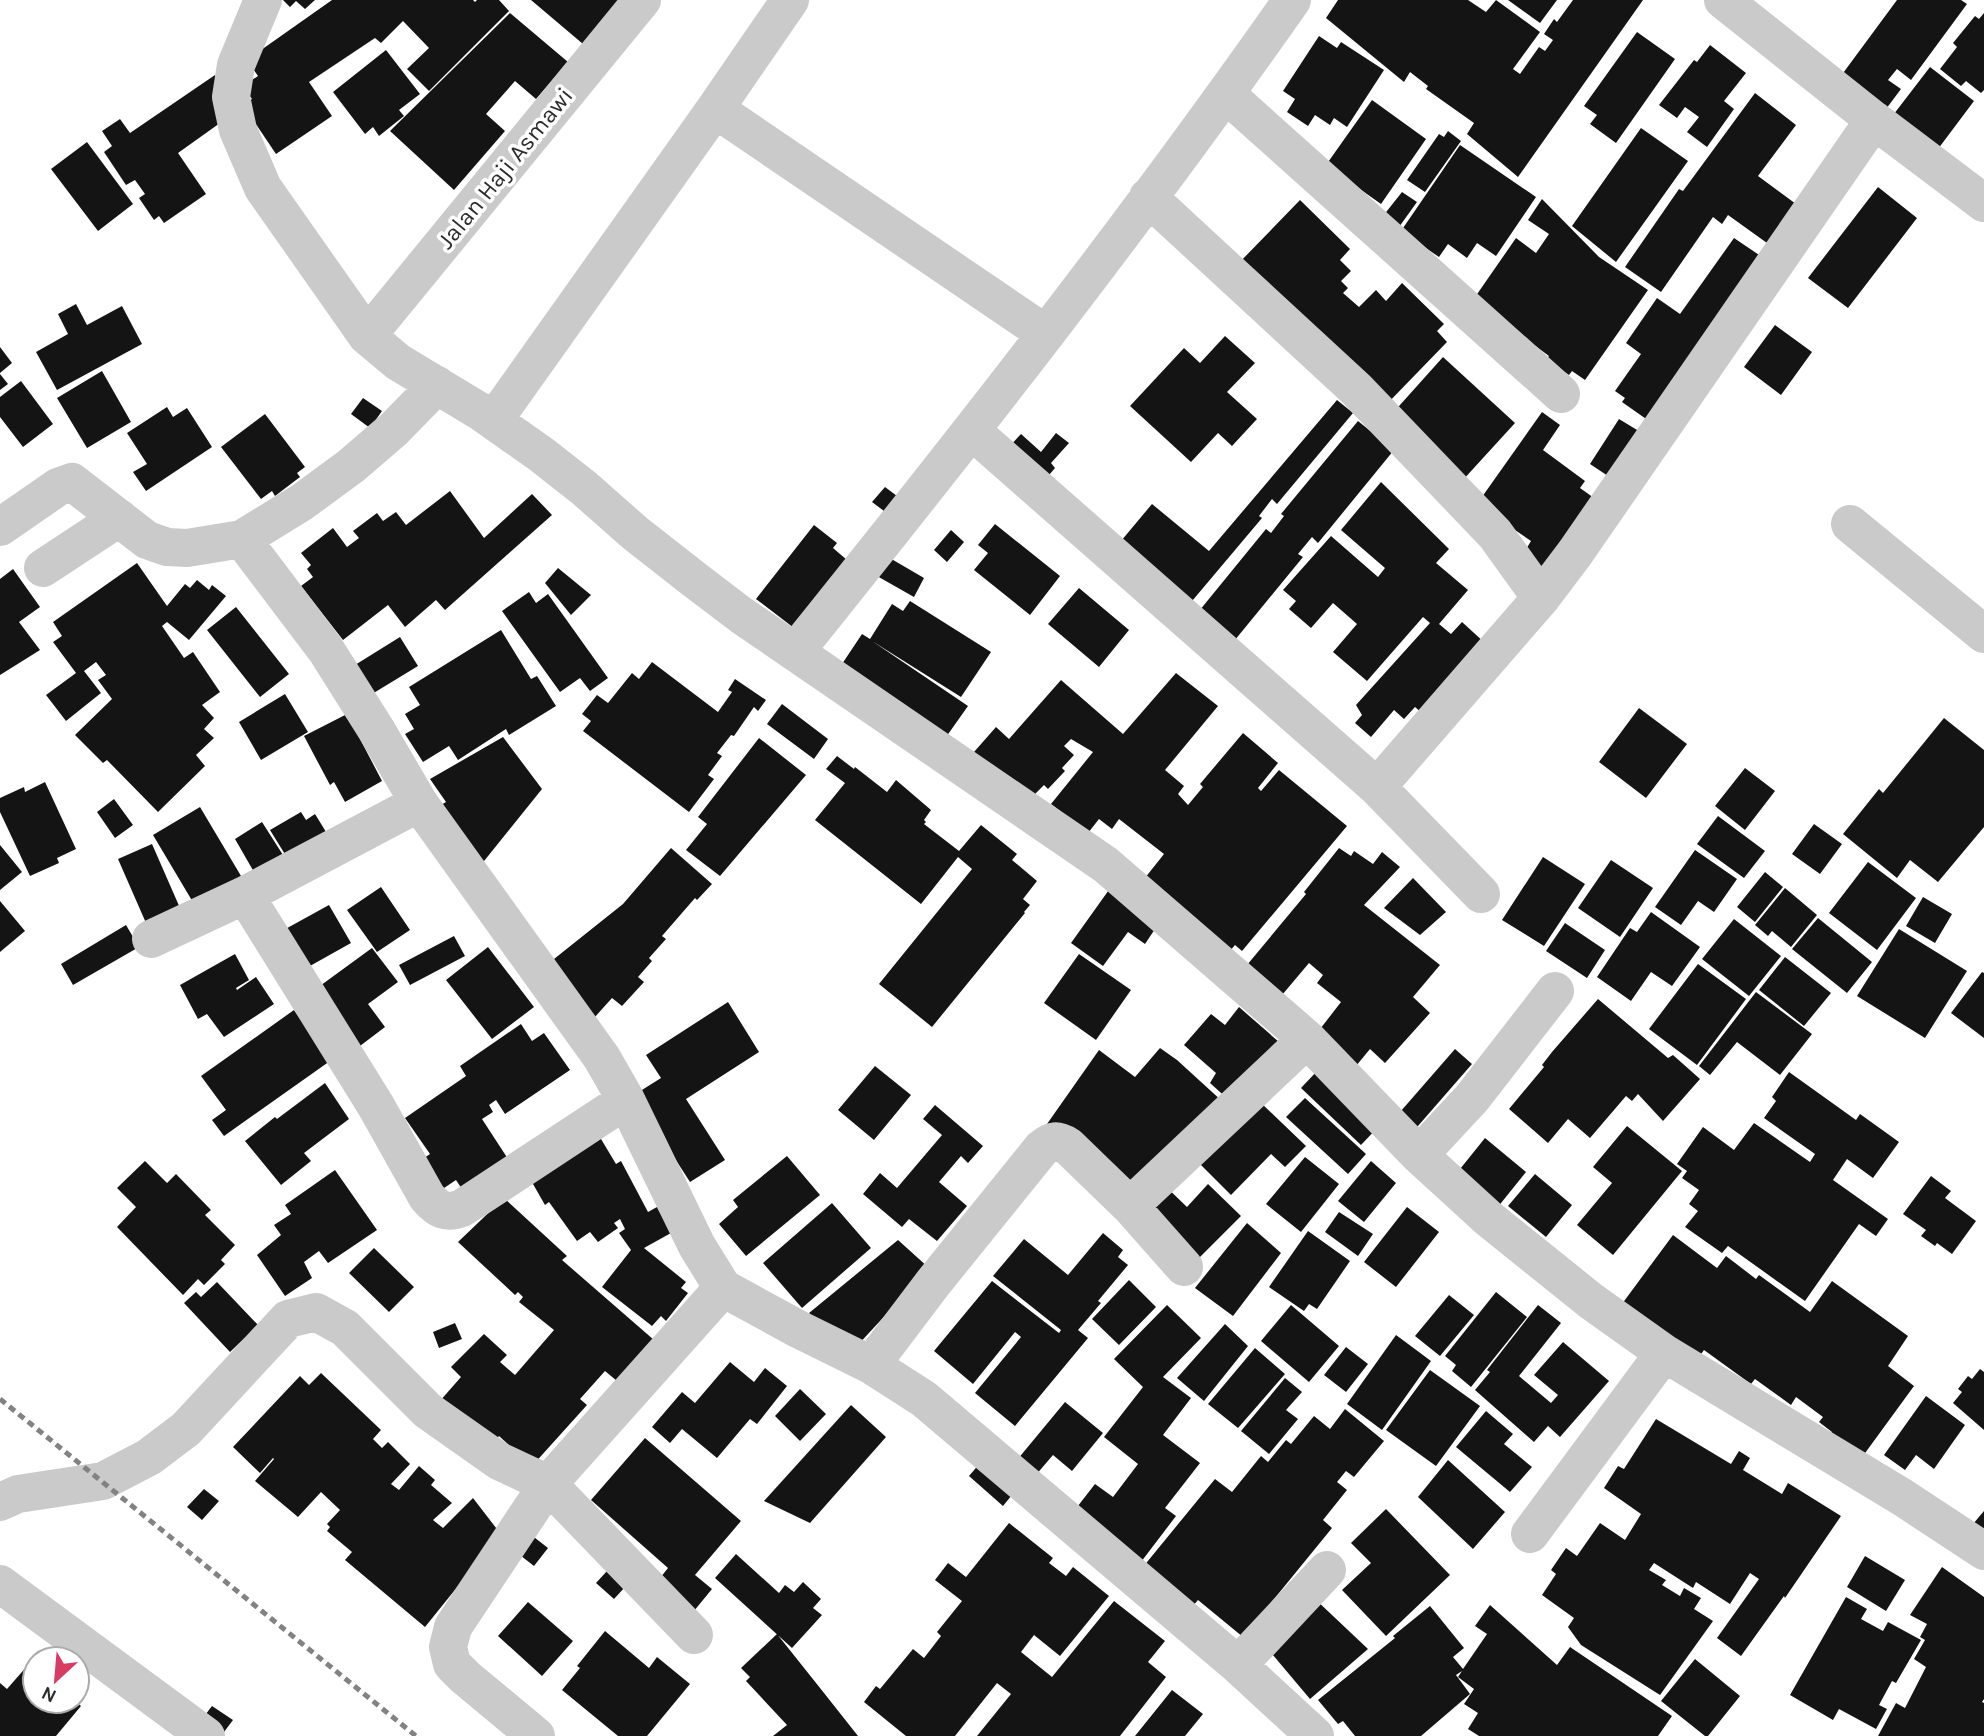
<svg xmlns="http://www.w3.org/2000/svg" width="1984" height="1736" viewBox="0 0 1984 1736" font-family="Karla,sans-serif">
<style>
.building{fill:#141414}
.lines{fill:none;stroke-linecap:round;stroke-linejoin:round}
.minor{stroke:#cacaca;stroke-width:38}
.rail{stroke:#828282;stroke-width:5;stroke-dasharray:7 5;stroke-linecap:butt}
.labels{text-anchor:middle;dominant-baseline:central;stroke-width:7;stroke-linejoin:round;paint-order:stroke}
.street-label{font-size:24px;fill:#2d2d2d;stroke:#fff}
</style>
<rect width="100%" height="100%" fill="#fff"/>
<path class="building" d="M283,0H315L305,9L296,1L290,7Z
M332,0H473L475,2L477,0H499L509,11L429,91L407,69L429,48L403,21L381,43L375,38L309,82L332,116L276,154L243,105L252,99L243,86L258,76L247,60Z
M531,0H619L583,44Z
M1338,0H1468L1486,12L1496,0L1540,32L1513,69L1520,74L1539,47L1545,51L1553,40L1544,34L1554,19L1557,22L1573,0H1643L1518,177L1467,134L1474,123L1426,89L1428,86L1410,72L1404,82L1326,18Z
M1508,0H1557L1540,23Z
M1897,0H1961L1967,4L1911,80L1897,69L1888,80L1901,89L1880,117L1835,84Z
M510,13L568,62L536,99L515,81L486,114L505,131L454,190L390,131Z
M1984,13V90L1981,93L1966,81L1961,86L1940,69L1957,47L1953,43L1975,16L1979,19Z
M1637,32L1675,59L1616,143L1590,124L1597,115L1584,106Z
M1319,36L1337,48L1341,42L1384,70L1347,127L1334,118L1330,125L1315,115L1308,126L1287,112L1295,99L1283,91Z
M1710,45L1746,73L1724,101L1734,109L1707,147L1687,132L1699,117L1685,107L1677,118L1659,105L1694,60L1697,62Z
M386,50L420,94L399,110L404,116L379,136L373,127L365,134L333,92Z
M1930,67L1974,101L1932,157L1887,123Z
M215,75L220,123L178,153L206,194L164,223L159,216L154,220L139,198L145,194L135,180L126,185L104,152L112,146L102,131L120,119L130,133Z
M1755,93L1796,125L1758,176L1796,204L1767,243L1728,215L1722,224L1713,217L1661,292L1625,267L1679,189L1683,191Z
M1372,100L1426,139L1381,204L1326,165Z
M1641,128L1688,161L1616,262L1572,226Z
M1448,131L1461,141L1425,192L1407,180L1439,134L1444,137Z
M87,142L133,204L98,231L51,169Z
M1460,145L1536,197L1496,256L1477,243L1467,258L1448,244L1439,257L1401,231Z
M1878,187L1917,218L1848,308L1808,278Z
M1402,192L1417,202L1399,227L1383,216Z
M1542,199L1599,257L1648,290L1585,380L1572,371L1569,375L1546,360L1549,356L1473,300L1516,238L1536,253L1549,234L1528,220Z
M1300,200L1350,249L1340,260L1351,271L1341,281L1348,288L1343,293L1359,307L1376,290L1386,301L1402,283L1444,324L1437,331L1447,342L1383,408L1237,265Z
M1734,238L1768,261L1649,421L1622,402L1625,398L1615,391L1641,354L1626,343L1657,298L1680,314Z
M76,304L87,325L122,306L142,344L57,390L36,352L68,334L58,314Z
M1775,325L1812,352L1781,395L1744,367Z
M1225,336L1255,363L1227,392L1257,419L1232,446L1218,433L1191,462L1130,406L1184,348L1200,363Z
M0,347L12,363L0,373Z
M1443,357L1515,423L1462,481L1391,415Z
M102,371L131,422L87,448L57,398Z
M0,374L8,384L0,390Z
M21,381L53,424L23,447L0,417V397Z
M363,398L382,411L370,428L351,414Z
M1337,400L1353,413L1277,504L1272,499L1259,516L1262,518L1187,607L1116,547L1152,504L1209,551Z
M167,407L173,417L187,408L212,447L146,491L133,472L147,464L127,433Z
M1542,412L1560,425L1543,450L1585,481L1580,488L1601,503L1552,574L1523,554L1531,541L1477,504Z
M265,414L305,467L297,473L300,477L275,496L272,491L261,499L221,447Z
M1619,419L1647,436L1617,482L1590,464Z
M1358,421L1394,450L1318,543L1312,537L1298,554L1303,557L1230,646L1195,616L1266,529L1271,533L1284,516L1281,514Z
M1056,433L1069,443L1051,463L1055,468L1044,481L1007,449L1021,434L1041,452Z
M1381,482L1449,549L1436,563L1468,590L1439,624L1451,634L1462,622L1485,643L1422,713L1415,707L1404,719L1394,710L1371,737L1355,723L1362,715L1356,705L1430,623L1423,617L1367,681L1333,652L1357,624L1333,603L1311,628L1289,609L1296,601L1283,590L1331,536L1378,577L1385,568L1341,530Z
M885,487L897,496L884,511L872,502Z
M450,491L484,538L532,494L552,515L445,610L436,600L405,627L388,605L343,640L301,586L313,577L307,569L311,565L301,553L333,528L347,547L359,538L353,531L377,513L383,521L396,512L406,525Z
M995,524L1060,576L1030,615L974,570L988,553L978,545Z
M814,525L837,543L833,548L847,560L794,628L756,599Z
M951,530L964,542L947,562L934,550Z
M888,557L924,578L914,597L877,576Z
M137,563L167,606L185,584L190,588L197,580L209,590L212,585L226,596L189,640L167,622L162,626L184,658L193,652L220,692L202,705L214,718L204,729L214,738L196,755L205,766L158,812L107,760L103,763L75,735L112,699L98,680L106,675L96,662L84,671L101,693L66,721L46,695L76,673L53,642L62,636L53,622Z
M558,568L591,595L571,615L545,583Z
M13,569L40,607L19,622L40,650L0,675V579Z
M1079,588L1129,630L1099,667L1048,624Z
M529,592L536,603L548,594L608,678L590,691L580,678L560,692L502,611Z
M910,601L991,652L961,697L872,641L968,706L939,747L840,667L862,634L870,639L892,604L903,611Z
M236,607L289,674L260,697L207,630Z
M501,630L531,679L537,676L556,706L509,735L506,729L458,760L449,746L423,762L405,734L414,729L405,714L420,705L409,687Z
M400,637L418,666L372,694L355,665Z
M652,662L718,712L732,692L728,690L735,679L766,700L758,711L754,707L734,736L731,735L717,753L722,756L708,775L714,779L689,812L583,731L591,721L582,714L597,695L608,703L632,673L639,679Z
M1176,673L1218,706L1165,770L1184,786L1178,794L1188,805L1203,787L1200,784L1243,733L1278,763L1258,788L1261,791L1279,770L1347,826L1242,951L1235,945L1224,958L1137,888L1164,854L1119,819L1112,829L1099,819L1088,833L1051,804L1093,752L1071,739L1064,746L1074,755L1062,768L1065,771L1048,789L1044,785L1030,799L974,752L996,727L1009,739L1061,680L1123,734Z
M285,694L308,732L261,760L239,722Z
M782,704L828,739L814,759L767,724Z
M1639,708L1687,744L1646,798L1599,762Z
M347,714L382,781L345,802L334,782L330,785L304,736Z
M1944,718L1984,750V827L1938,882L1910,860L1897,878L1843,834L1879,789L1883,793Z
M503,737L542,789L472,876L431,811L446,802L430,779Z
M759,738L806,775L720,876L686,850L707,824L698,817Z
M837,756L854,769L855,767L887,792L896,780L931,810L924,820L926,822L924,824L959,851L981,825L1017,854L1012,860L1037,881L1023,899L1030,905L1024,912L1025,913L932,1027L879,984L972,869L958,857L921,904L815,820L845,783L826,769Z
M1745,768L1775,791L1745,830L1715,806Z
M45,782L76,849L57,858L59,863L30,876L0,812V798L24,787L25,792Z
M114,799L133,825L115,838L97,812Z
M200,807L244,881L197,909L153,835Z
M301,812L306,820L315,814L331,840L291,864L270,830Z
M1718,816L1765,851L1744,878L1697,844Z
M262,822L283,855L254,872L235,839Z
M1814,824L1842,844L1820,874L1792,854Z
M152,844L180,908L146,923L118,859Z
M0,845L22,872L0,890Z
M671,848L712,884L697,900L695,898L662,936L666,939L649,958L652,961L638,977L644,982L622,1006L612,998L594,1018L549,963L623,904Z
M1339,848L1351,856L1354,851L1373,864L1382,852L1400,867L1364,905L1440,965L1413,997L1430,1013L1385,1063L1370,1049L1356,1066L1317,1033L1341,1002L1317,983L1323,975L1309,963L1277,1001L1242,971L1306,894L1304,892Z
M1695,850L1737,879L1714,912L1698,901L1681,925L1655,907Z
M1543,857L1585,884L1544,946L1502,920Z
M1611,860L1653,888L1620,937L1578,908Z
M1868,862L1916,898L1877,950L1829,913Z
M1765,872L1783,887L1755,922L1737,907Z
M1413,878L1446,912L1420,935L1384,908Z
M1116,880L1161,920L1145,944L1128,932L1103,966L1071,943Z
M381,887L410,930L377,952L347,910Z
M1785,888L1817,915L1791,947L1772,931L1768,936L1755,925Z
M1923,897L1952,914L1935,943L1906,926Z
M0,901L25,931L0,952Z
M329,905L351,943L301,971L280,932Z
M1651,912L1700,947L1672,986L1651,972L1631,1001L1597,977L1630,928L1637,932Z
M1818,918L1872,962L1847,993L1792,949Z
M1734,919L1781,956L1749,996L1702,959Z
M1565,923L1605,950L1587,978L1546,951Z
M126,925L139,947L73,985L61,964Z
M1899,929L1967,971L1925,1038L1857,996Z
M454,936L465,956L410,985L399,965Z
M488,947L534,1007L492,1039L446,980Z
M372,948L398,982L368,1004L385,1027L356,1049L313,991Z
M235,954L249,980L236,988L237,990L256,977L274,1004L224,1037L207,1014L198,1019L180,985Z
M1079,954L1131,990L1096,1040L1044,1003Z
M1785,957L1831,993L1804,1026L1759,990Z
M1698,964L1746,999L1697,1065L1649,1029Z
M1982,972L1984,973V1038L1951,1013Z
M1756,992L1812,1034L1780,1075L1737,1042L1710,1075L1699,1066Z
M1598,999L1668,1058L1673,1055L1700,1079L1663,1121L1638,1094L1632,1101L1626,1096L1590,1138L1568,1119L1548,1143L1509,1109L1544,1067L1542,1065L1552,1052Z
M728,1002L759,1052L686,1099L725,1160L690,1182L634,1095L661,1078L646,1055Z
M1239,1007L1279,1042L1230,1101L1210,1083L1216,1073L1184,1045L1211,1014L1225,1025Z
M294,1010L330,1061L224,1136L212,1120L226,1110L201,1076Z
M521,1024L532,1041L544,1033L570,1070L505,1114L496,1100L489,1105L493,1112L482,1119L512,1165L466,1195L456,1180L432,1196L412,1166L430,1154L405,1118L466,1076L460,1066Z
M1160,1048L1177,1060L1223,1102L1129,1191L1047,1124L1099,1050L1135,1077Z
M1455,1049L1472,1064L1411,1134L1394,1119Z
M875,1066L911,1095L874,1140L838,1110Z
M1318,1070L1379,1126L1361,1145L1301,1088Z
M1789,1072L1856,1120L1860,1114L1899,1142L1873,1178L1847,1159L1833,1180L1888,1219L1876,1236L1859,1224L1805,1301L1728,1246L1722,1253L1685,1227L1698,1211L1689,1204L1699,1190L1682,1178L1687,1171L1677,1164L1703,1127L1734,1150L1754,1123L1810,1162L1815,1154L1764,1118L1776,1101L1772,1097Z
M325,1083L349,1119L304,1153L311,1161L281,1185L245,1141L275,1117L277,1119Z
M1305,1098L1366,1154L1348,1174L1286,1117Z
M1259,1101L1306,1146L1285,1167L1271,1154L1231,1195L1199,1163Z
M935,1105L983,1146L968,1163L961,1156L939,1182L967,1206L937,1241L909,1219L902,1227L863,1194L880,1173L897,1188L942,1135L923,1119Z
M1627,1126L1682,1171L1613,1255L1577,1225L1612,1183L1593,1167Z
M595,1129L616,1164L621,1161L648,1212L657,1207L671,1233L644,1248L686,1282L681,1288L688,1293L666,1321L661,1316L652,1326L602,1287L631,1250L619,1233L625,1229L620,1219L614,1223L618,1228L598,1242L590,1232L577,1241L549,1202L545,1205L525,1170Z
M1485,1138L1526,1172L1493,1213L1452,1179Z
M787,1156L820,1195L746,1256L719,1224L738,1207L733,1200Z
M1305,1157L1339,1184L1301,1232L1266,1204Z
M145,1161L167,1183L176,1174L211,1210L205,1215L235,1245L221,1260L225,1264L204,1285L198,1279L183,1295L117,1227L136,1207L117,1188Z
M1371,1161L1396,1183L1364,1222L1338,1201Z
M335,1170L377,1230L328,1263L319,1251L304,1262L312,1278L285,1296L257,1255L281,1235L274,1225L291,1214L285,1205Z
M1535,1174L1572,1205L1546,1237L1508,1206Z
M1931,1176L1951,1191L1945,1198L1976,1221L1952,1254L1937,1243L1935,1246L1921,1236L1926,1230L1903,1214Z
M1160,1181L1187,1207L1208,1184L1241,1216L1197,1260L1139,1202Z
M504,1198L567,1256L562,1260L654,1340L617,1381L605,1371L580,1399L587,1405L532,1466L499,1436L490,1447L432,1410L461,1377L451,1367L484,1334L507,1355L500,1362L515,1375L554,1330L519,1302L523,1297L518,1292L515,1295L458,1242Z
M832,1203L871,1248L802,1308L763,1263Z
M1407,1207L1439,1232L1396,1287L1364,1262Z
M1339,1212L1373,1234L1358,1256L1325,1232Z
M1247,1223L1281,1253L1233,1316L1195,1288Z
M1308,1231L1350,1261L1317,1309L1309,1304L1304,1311L1269,1287Z
M1103,1233L1123,1250L1118,1257L1128,1265L1098,1301L1101,1303L1078,1330L1088,1338L1015,1426L975,1393L1021,1337L1015,1332L973,1384L934,1351L992,1281L1059,1333L1061,1330L993,1276L1024,1239L1068,1275Z
M1673,1235L1717,1268L1726,1256L1756,1279L1759,1275L1810,1312L1832,1281L1908,1336L1888,1366L1914,1386L1860,1460L1828,1436L1832,1432L1819,1422L1823,1417L1796,1397L1791,1405L1755,1379L1751,1384L1704,1350L1696,1361L1616,1312Z
M898,1240L929,1268L856,1347L838,1345L809,1313Z
M374,1248L414,1287L389,1312L349,1273Z
M1129,1280L1156,1307L1119,1345L1092,1319Z
M217,1282L258,1325L230,1352L184,1303L196,1292L201,1297Z
M1496,1292L1527,1317L1471,1387L1452,1371L1456,1365L1445,1356Z
M1449,1295L1474,1315L1440,1356L1415,1336Z
M1167,1305L1201,1338L1163,1377L1191,1398L1163,1435L1200,1463L1165,1508L1176,1516L1141,1562L1074,1511L1095,1484L1113,1497L1138,1464L1104,1437L1143,1387L1114,1359Z
M1291,1305L1339,1346L1309,1382L1261,1341Z
M1538,1305L1561,1323L1519,1376L1551,1403L1558,1395L1534,1375L1563,1342L1609,1381L1560,1437L1548,1426L1534,1442L1475,1390L1490,1372L1487,1370Z
M455,1323L462,1339L439,1348L433,1332Z
M1225,1324L1248,1346L1204,1401L1177,1378Z
M1396,1335L1431,1361L1382,1430L1347,1404Z
M1346,1347L1368,1364L1346,1392L1324,1375Z
M1255,1348L1285,1374L1238,1428L1208,1404Z
M730,1362L754,1382L765,1368L787,1386L757,1424L750,1419L717,1458L682,1429L670,1443L652,1427L682,1392L695,1403Z
M1980,1369L1984,1372V1430L1953,1403L1962,1392L1958,1389L1968,1376L1972,1379Z
M1430,1370L1480,1406L1436,1466L1386,1430Z
M321,1373L381,1430L373,1439L382,1448L388,1442L410,1464L391,1484L399,1490L419,1466L435,1480L431,1485L452,1503L433,1520L443,1528L473,1498L503,1537L479,1560L425,1627L345,1560L352,1552L327,1531L330,1527L327,1524L340,1510L321,1492L298,1517L255,1481L274,1459L273,1458L260,1473L233,1447L300,1376L309,1385Z
M1285,1378L1302,1392L1286,1410L1298,1419L1269,1454L1241,1431Z
M800,1389L826,1414L800,1441L775,1416Z
M1926,1396L1965,1425L1934,1469L1916,1455L1905,1470L1884,1455Z
M1065,1402L1103,1433L1072,1471L1053,1455L1035,1476L1017,1460Z
M851,1405L886,1437L810,1523L764,1501Z
M1345,1409L1384,1441L1354,1477L1346,1471L1337,1482L1347,1490L1323,1520L1332,1528L1243,1637L1198,1600L1192,1607L1143,1567L1215,1479L1232,1492L1261,1456L1268,1462L1286,1440L1291,1444L1314,1416L1330,1429Z
M1486,1411L1513,1434L1504,1444L1532,1467L1510,1492L1456,1447Z
M1656,1419L1731,1464L1739,1451L1750,1458L1743,1470L1782,1494L1788,1483L1841,1516L1785,1598L1784,1596L1741,1656L1717,1638L1759,1579L1750,1573L1730,1604L1696,1582L1693,1588L1654,1563L1649,1570L1666,1580L1662,1585L1680,1596L1684,1588L1701,1598L1694,1609L1713,1621L1660,1695L1581,1645L1568,1627L1574,1618L1542,1595L1556,1574L1551,1570L1566,1548L1577,1556L1600,1523L1625,1540L1641,1514L1604,1488L1618,1466L1624,1469Z
M645,1438L741,1521L695,1575L712,1589L689,1617L652,1588L668,1568L591,1500Z
M1448,1460L1505,1512L1473,1549L1418,1497Z
M981,1462L1016,1490L1003,1506L969,1476Z
M204,1489L219,1501L202,1520L187,1507Z
M1386,1509L1450,1575L1386,1636L1342,1590L1371,1563L1351,1543Z
M1984,1511V1533L1973,1524Z
M1009,1523L1053,1558L1049,1563L1066,1576L1073,1567L1109,1596L1060,1656L1034,1635L1021,1652L1052,1677L1114,1601L1165,1641L1148,1662L1166,1677L1120,1736H977L1011,1694L997,1683L955,1736H906L864,1702L876,1686L880,1689L913,1649L924,1658L941,1636L937,1632L962,1601L935,1580L948,1563L966,1577Z
M530,1534L548,1548L534,1566L516,1552Z
M736,1554L779,1593L785,1585L794,1592L803,1582L821,1599L813,1608L822,1615L792,1648L715,1578Z
M1865,1556L1905,1580L1886,1611L1847,1587Z
M1942,1567L1984,1597V1699L1982,1702L1984,1703V1736H1878L1896,1703L1905,1708L1926,1667L1914,1659L1925,1640L1920,1637L1927,1624L1910,1615Z
M607,1571L625,1587L614,1599L596,1583Z
M1846,1597L1867,1609L1861,1619L1883,1631L1888,1622L1921,1640L1896,1683L1892,1681L1879,1705L1887,1709L1876,1729L1839,1709L1833,1720L1790,1695Z
M1314,1598L1368,1649L1310,1699L1267,1648Z
M528,1602L573,1641L542,1676L498,1636Z
M1490,1605L1557,1665L1570,1647L1672,1716L1658,1736H1479L1468,1729L1478,1713L1464,1704L1474,1689L1458,1677L1462,1671L1456,1675L1470,1694L1421,1736H1355L1343,1721L1338,1724L1318,1700L1395,1638L1393,1636L1430,1606L1464,1648L1453,1657L1463,1669L1487,1634L1475,1626Z
M605,1631L649,1668L657,1657L690,1684L647,1736H618L562,1690L580,1668L577,1666Z
M777,1634L824,1693L858,1736H773L787,1725L746,1681L750,1677L741,1668Z
M1695,1659L1740,1696L1708,1736H1705L1661,1701Z
M28,1665L35,1671V1701H75L81,1706L56,1736H0V1683L7,1689Z
M1172,1690L1203,1714L1185,1736H1135Z
M212,1706L233,1720L221,1736L199,1723Z"/>
<g class="lines">
<path class="minor" d="M263,0L236,65L231,97L238,130L263,188L367,336L398,362L481,412L542,455L584,488L635,533L695,580L741,615L795,652C966,439 1135,224 1292,0
M1723,0L1874,120L1984,203
M1226,94L1561,394
M715,109L1046,334
M1148,197L1356,389L1495,534L1541,598L1377,787
M367,336L642,0
M494,420L715,109L790,0
M972,431L1377,787L1481,894
M1850,524L1984,634
M0,527L58,487L72,482L147,540L167,547L187,548L242,539L302,502L351,466L394,429L437,385
M242,539L326,650L377,731L419,803L602,1058L626,1100L697,1246L723,1288L798,1329L871,1365L924,1399L1238,1665L1315,1736
M43,568L119,518
M1541,598L1575,553L1874,120
M795,652L1106,865L1307,1039L1419,1155L1489,1219L1591,1301L1664,1353L1902,1497L1984,1551
M245,895L376,1106L427,1197C438,1210 446,1214 462,1208L626,1100
M151,939L245,895L419,803
M1419,1155L1472,1098L1555,991
M1130,1206L1307,1039
M871,1365L933,1283L1042,1148C1052,1140 1057,1139 1068,1146L1130,1206L1184,1267
M0,1502L18,1494L103,1481L149,1457L186,1429L288,1319L316,1312L345,1328L428,1411L499,1461L548,1484L694,1635
M1530,1534L1664,1353
M0,1584L206,1736
M1238,1665L1327,1570
M536,1736L465,1677L452,1664L448,1647L453,1627L548,1484L723,1288"/>
<path class="rail" d="M0,1399L416,1736"/>
</g>
<g class="labels">
<g class="street-label">
<text transform="translate(505 168) rotate(-51)">Jalan Haji Asmawi</text>
</g>
</g>
<g transform="translate(56 1680) rotate(206)"><circle r="33" fill="#ffffff" stroke="#ababab" stroke-width="2"/>
<path d="M0-5L12 26L0 18L-12 26Z" fill="#d83c62"/>
<text y="-10" font-size="19" font-weight="bold" text-anchor="middle" fill="#2d2d2d">N</text>
</g>
</svg>
